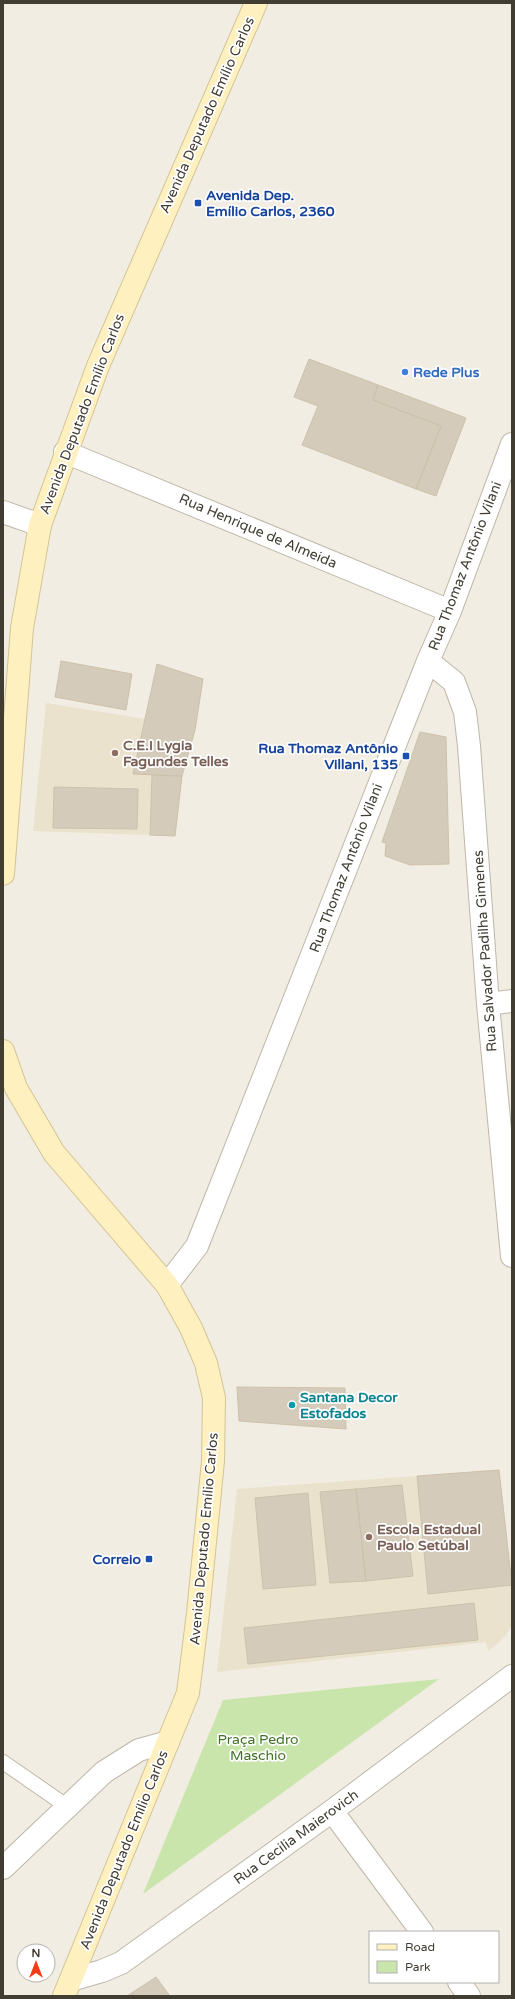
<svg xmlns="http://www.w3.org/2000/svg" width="515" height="1999" viewBox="0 0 515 1999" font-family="'Varela Round',sans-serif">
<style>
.education{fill:#eae2cc}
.green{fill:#c9e5ab}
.building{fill:#d5cbbb;stroke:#cdc1ab}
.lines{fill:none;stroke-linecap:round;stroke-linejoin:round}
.lane-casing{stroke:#bfb7a8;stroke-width:16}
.street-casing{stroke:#bfb7a8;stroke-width:24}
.secondary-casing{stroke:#d4c494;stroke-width:24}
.lane{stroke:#fff;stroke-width:14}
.street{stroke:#fff;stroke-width:22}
.secondary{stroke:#fef0bf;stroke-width:22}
.transit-dot{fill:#1a4fb4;stroke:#fff;stroke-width:1.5}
.shop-dot{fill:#3f7fe0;stroke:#fff;stroke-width:1.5}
.education-dot{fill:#8d6e63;stroke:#fff;stroke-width:1.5}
.culture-dot{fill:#0f9aa8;stroke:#fff;stroke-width:1.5}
.labels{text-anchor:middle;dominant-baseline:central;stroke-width:3.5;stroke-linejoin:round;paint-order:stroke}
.street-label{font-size:14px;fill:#423d33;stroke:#fff}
.transit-label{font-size:14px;font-weight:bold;fill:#164399;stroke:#fff;text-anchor:end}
.shop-label{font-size:14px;font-weight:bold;fill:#366cbe;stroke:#fff;text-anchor:start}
.education-label{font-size:14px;font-weight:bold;fill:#785e54;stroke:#fff;text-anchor:start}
.culture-label{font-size:14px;font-weight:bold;fill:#0d838f;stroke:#fff;text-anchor:start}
.park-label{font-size:14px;fill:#427228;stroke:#fff}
</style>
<rect width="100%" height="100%" fill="#f1ede2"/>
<path class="education" d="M157,664L203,679L195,730L182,776L175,836L33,831L46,703L145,719Z
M499,1470L512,1589V1625L506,1635L496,1645L488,1651L486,1642L479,1643L217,1672L237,1489Z"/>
<path class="green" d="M439,1679L143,1894L223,1700Z"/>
<path class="building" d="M309,359L378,385L373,400L441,426L416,489L302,445L318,406L294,397Z
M378,385L466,418L436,496L416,489L441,426L373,400Z
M61,661L132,674L126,710L55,697Z
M157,664L203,679L195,730L182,776L133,774Z
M420,732L446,737L449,864L410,865L385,856L386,843L382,842Z
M152,775L182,776L175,836L150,835Z
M54,787L138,789L137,829L53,828Z
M237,1387L345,1388L346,1429L239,1421Z
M499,1470L512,1585L428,1594L417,1476Z
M402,1485L413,1576L366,1581L356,1489Z
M356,1489L366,1581L330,1583L320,1492Z
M308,1493L316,1585L263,1589L255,1498Z
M474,1603L478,1640L248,1664L244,1628Z
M156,1977L170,1996H127Z"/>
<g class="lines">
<g class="lane-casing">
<path id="lane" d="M3,1762L68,1807"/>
</g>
<g class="street-casing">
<path id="street" d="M65,452L450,611
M3,512L40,525
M428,661L454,682L465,712L469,746L488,1004L512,1256
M488,1004L512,1001
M167,1285L197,1246L428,661L450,611L512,444
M332,1811L422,1932
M3,1868L104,1772L139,1750L168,1742
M71,1980L102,1971L121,1963L332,1811L512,1676
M459,1982L469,1996"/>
</g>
<g class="secondary-casing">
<path id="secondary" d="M3,874L22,628L40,525L98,366L256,3
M3,1051L16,1088L54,1153L167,1285L191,1328L206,1363L214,1398L213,1461L198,1613L188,1693L64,1996"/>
</g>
<use href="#lane" class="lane"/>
<use href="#street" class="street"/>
<use href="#secondary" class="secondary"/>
</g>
<g class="transit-dot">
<rect x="194" y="199" width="8" height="8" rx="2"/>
<rect x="402" y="752" width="8" height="8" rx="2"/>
<rect x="145" y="1555" width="8" height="8" rx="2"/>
</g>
<circle class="shop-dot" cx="405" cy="372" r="4"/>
<g class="education-dot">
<circle cx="115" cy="753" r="4"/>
<circle cx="369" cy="1537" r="4"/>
</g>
<circle class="culture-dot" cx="292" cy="1405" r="4"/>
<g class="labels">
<g class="street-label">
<text transform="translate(207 115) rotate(-66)">Avenida Deputado Emílio Carlos</text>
<text transform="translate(82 414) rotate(-69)">Avenida Deputado Emílio Carlos</text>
<text transform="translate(258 531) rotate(23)">Rua Henrique de Almeida</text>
<text transform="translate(465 566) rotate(-69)">Rua Thomaz Antônio Vilani</text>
<text transform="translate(346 868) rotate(-69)">Rua Thomaz Antônio Vilani</text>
<text transform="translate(485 951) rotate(-94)">Rua Salvador Padilha Gimenes</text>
<text transform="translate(204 1539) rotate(-85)">Avenida Deputado Emílio Carlos</text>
<text transform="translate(296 1837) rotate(-36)">Rua Cecilia Maierovich</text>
<text transform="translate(124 1850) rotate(-68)">Avenida Deputado Emílio Carlos</text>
</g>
<g class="transit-label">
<text x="206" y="195" text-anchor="start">Avenida Dep.<tspan x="206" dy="16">Emílio Carlos, 2360</tspan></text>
<text x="398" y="748">Rua Thomaz Antônio<tspan x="398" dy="16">Villani, 135</tspan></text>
<text x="141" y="1559">Correio</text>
</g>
<g class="shop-label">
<text x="413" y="372">Rede Plus</text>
</g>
<g class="education-label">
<text x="123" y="745">C.E.I Lygia<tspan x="123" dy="16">Fagundes Telles</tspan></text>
<text x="377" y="1529">Escola Estadual<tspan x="377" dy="16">Paulo Setúbal</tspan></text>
</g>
<g class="culture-label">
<text x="300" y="1397">Santana Decor<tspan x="300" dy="16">Estofados</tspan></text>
</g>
<g class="park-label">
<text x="258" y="1739">Praça Pedro<tspan x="258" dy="16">Maschio</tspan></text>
</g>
</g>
<rect width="515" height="1999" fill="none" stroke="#423d33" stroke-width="8"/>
<rect x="369" y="1931" width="130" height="52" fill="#ffffff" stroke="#b3b1ad"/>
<rect x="377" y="1944" width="20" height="6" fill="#fef0bf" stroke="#b3b1ad"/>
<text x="405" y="1951" font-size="12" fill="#423d33">Road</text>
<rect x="377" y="1961" width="20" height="12" fill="#c9e5ab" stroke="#b3b1ad"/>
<text x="405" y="1971" font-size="12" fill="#423d33">Park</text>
<g transform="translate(36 1963)"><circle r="19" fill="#ffffff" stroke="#b3b1ad"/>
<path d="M0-3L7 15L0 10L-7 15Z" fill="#f63c14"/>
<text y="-6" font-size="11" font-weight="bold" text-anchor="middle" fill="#423d33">N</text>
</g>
</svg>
